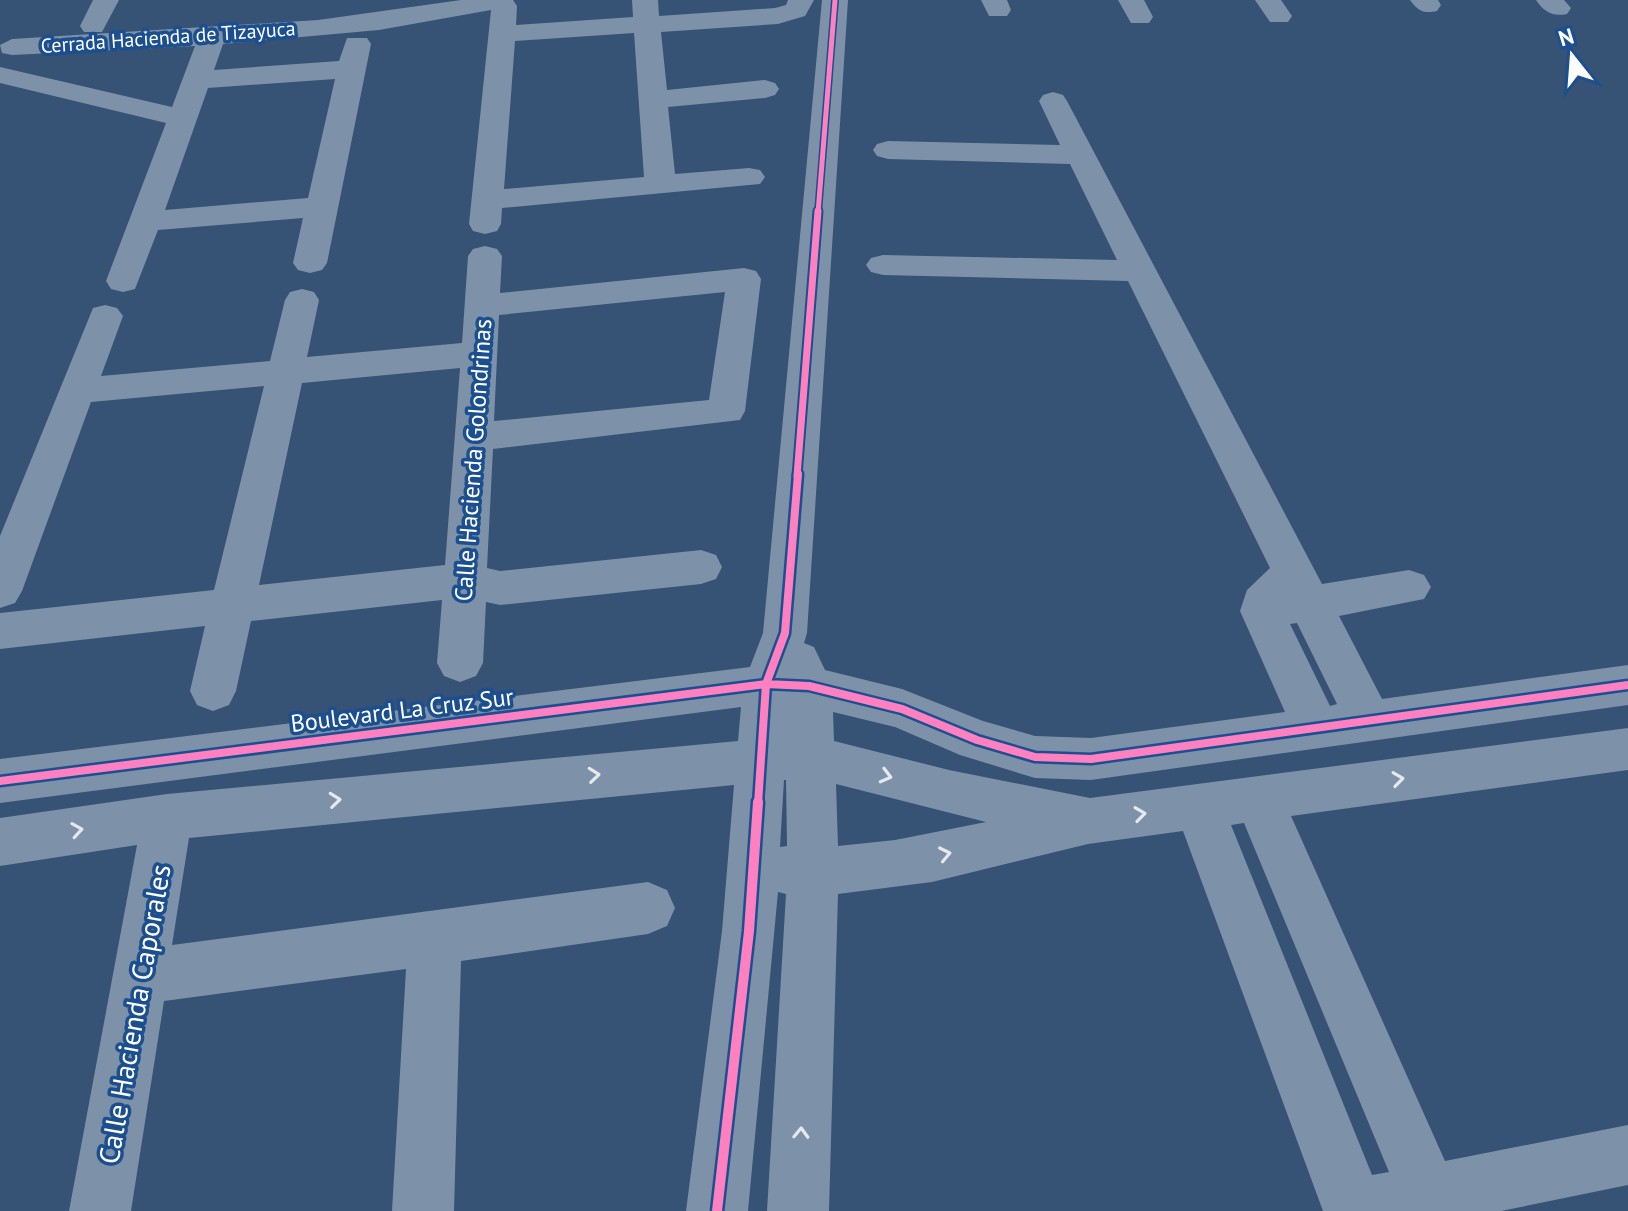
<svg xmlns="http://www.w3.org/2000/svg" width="1628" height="1211" viewBox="0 0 1628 1211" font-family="'PT Sans',sans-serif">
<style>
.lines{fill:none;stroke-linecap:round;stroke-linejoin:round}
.minor{fill:#7d92a8;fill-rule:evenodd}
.cycleway-far3-casing{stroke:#1b4f8f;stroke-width:8}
.cycleway-far2-casing{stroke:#1b4f8f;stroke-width:11}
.cycleway-far1-casing{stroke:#1b4f8f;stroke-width:13}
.cycleway-casing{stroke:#1b4f8f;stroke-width:15}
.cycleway-far3{stroke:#ff80c0;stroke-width:5}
.cycleway-far2{stroke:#ff80c0;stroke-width:7}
.cycleway-far1{stroke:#ff80c0;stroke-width:8}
.cycleway{stroke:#ff80c0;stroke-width:10}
.oneway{stroke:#e5e9ee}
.labels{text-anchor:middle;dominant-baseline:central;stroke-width:7;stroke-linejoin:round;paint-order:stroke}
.far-street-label{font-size:20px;fill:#fff;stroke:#1b4f8f}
.street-label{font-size:24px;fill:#fff;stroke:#1b4f8f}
.near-street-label{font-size:28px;fill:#fff;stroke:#1b4f8f}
</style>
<rect width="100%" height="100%" fill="#365274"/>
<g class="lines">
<path class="minor" d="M93,0H119L102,32H84L80,26Z
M461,0H513L517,6L516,25L633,17L632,0H658L659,16L775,8L786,5L788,0H814L805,16L778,24L661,32L667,90L765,80L775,83L779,89L775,95L765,98L668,107L675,174L749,168L760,170L765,177L760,184L502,208L501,224L497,231L485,234L473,231L469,224L491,10L379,30L223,44L214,70L339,61L347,38H367L371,44L327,263L322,270L310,273L298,270L293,263L303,218L158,230L135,289L123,292L111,289L106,281L166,123L0,83V67L172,107L195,46L12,55L2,53L0,45L12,39L318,20ZM634,33L644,177L504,189L515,41ZM335,79L308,198L165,210L208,88Z
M822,0H848L807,633L804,643L814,647L825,670L902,689L983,721L1035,736L1091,738L1285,712L1240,611L1247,590L1270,568L1128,281L883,275L871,272L866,265L871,258L883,255L1117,260L1070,164L888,159L877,156L873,150L877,144L888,141L1060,145L1039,101L1043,95L1053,92L1063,95L1067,101L1322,584L1409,570L1424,575L1431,587L1424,599L1339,616L1382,699L1628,665V705L1091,780L1035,778L960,755L895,727L833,712L834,741L949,770L1090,798L1628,728V770L1291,816L1445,1161L1628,1125V1185L1501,1211H1323L1183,831L1088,844L932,882L838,894L829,1211H767L786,894L778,892L748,1211H686L722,931L734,785L189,838L172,945L648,882L667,890L675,908L667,926L648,934L461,961L454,1211H392L406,969L164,1001L131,1211H69L137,845L0,866V818L167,794L738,741L741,707L0,803V759L750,667L763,633ZM1297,623L1337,704L1330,706L1290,624ZM784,780H786L787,846L780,847ZM836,784L986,822L895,840L838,846ZM1244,823L1389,1172L1372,1175L1231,825Z
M981,0H1007L1011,10L1007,16H989Z
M1118,0H1144L1153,17L1149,23H1131Z
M1255,0H1281L1292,16L1288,22H1270Z
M1410,0H1438L1441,5L1437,11C1424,14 1418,11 1410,0Z
M1536,0H1564L1571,8L1567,14C1553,17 1544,12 1536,0Z
M485,246L497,249L502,256L500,293L744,268L756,271L761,279L745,411L740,420L493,449L487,568L500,571L701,550L716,555L722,567L716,579L701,584L500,605L486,602L483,663L476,676L460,682L444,676L437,663L442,600L251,621L236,691L229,705L213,711L197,705L190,691L205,626L0,649V613L214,590L264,386L91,402L22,591L15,603L0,608V536L93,308L105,305L117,308L123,316L101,376L270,361L285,300L290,292L302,289L314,292L319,300L307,357L462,343L468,256L473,249ZM725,292L709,400L494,421L499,315ZM460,368L445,565L259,585L302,383Z"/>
<g class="cycleway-far3-casing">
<path id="cycleway-far3" d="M818,213L835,0"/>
</g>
<g class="cycleway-far2-casing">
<path id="cycleway-far2" d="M797,476L818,211"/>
</g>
<g class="cycleway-far1-casing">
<path id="cycleway-far1" d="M0,781L766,684L809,686L902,709L977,740L1035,757L1091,759L1628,685
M758,804L766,684L785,633L798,474"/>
</g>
<g class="cycleway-casing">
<path id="cycleway" d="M717,1211L749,931L758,802"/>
</g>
<use href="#cycleway-far3" class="cycleway-far3"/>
<use href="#cycleway-far2" class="cycleway-far2"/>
<use href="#cycleway-far1" class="cycleway-far1"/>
<use href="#cycleway" class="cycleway"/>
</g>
<defs><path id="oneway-chevron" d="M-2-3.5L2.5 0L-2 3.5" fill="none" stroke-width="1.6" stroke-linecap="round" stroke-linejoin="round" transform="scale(2)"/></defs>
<g class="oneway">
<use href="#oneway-chevron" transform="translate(594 775) rotate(-6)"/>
<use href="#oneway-chevron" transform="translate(886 776) rotate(15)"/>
<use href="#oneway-chevron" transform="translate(1398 779) rotate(-8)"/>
<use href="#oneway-chevron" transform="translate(335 800) rotate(-6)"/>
<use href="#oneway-chevron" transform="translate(1140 814) rotate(-8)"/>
<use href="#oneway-chevron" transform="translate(77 830) rotate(-9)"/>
<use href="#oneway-chevron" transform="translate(945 854) rotate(-12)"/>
<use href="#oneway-chevron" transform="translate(801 1133) rotate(-88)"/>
</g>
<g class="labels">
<g class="far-street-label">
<text transform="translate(168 37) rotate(-4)">Cerrada Hacienda de Tizayuca</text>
</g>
<g class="street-label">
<text transform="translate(473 460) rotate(-86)">Calle Hacienda Golondrinas</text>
<text transform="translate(402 710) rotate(-7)">Boulevard La Cruz Sur</text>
</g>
<g class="near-street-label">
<text transform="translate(134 1014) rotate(-80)">Calle Hacienda Caporales</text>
</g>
</g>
<g transform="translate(1572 56) rotate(343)" stroke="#1b4f8f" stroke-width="6" paint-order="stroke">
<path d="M0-6L14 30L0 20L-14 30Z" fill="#ffffff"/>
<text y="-12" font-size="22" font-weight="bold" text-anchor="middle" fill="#ffffff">N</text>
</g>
</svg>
